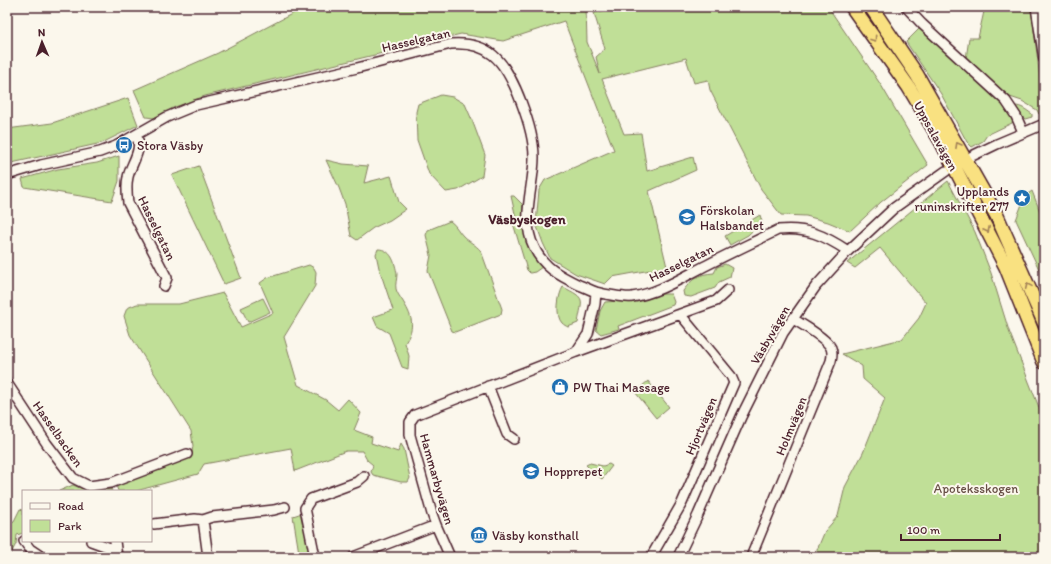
<svg xmlns="http://www.w3.org/2000/svg" width="1051" height="564" viewBox="0 0 1051 564" font-family="Itim,sans-serif">
<style>
.green{fill:#c0df97;stroke:#857f61}
.lines{fill:none;stroke-linecap:round;stroke-linejoin:round}
.minor-casing{stroke:#4a1f2b;stroke-width:12}
.highway-casing{stroke:#4a1f2b;stroke-width:16}
.minor{stroke:#fbf7ec;stroke-width:9}
.highway{stroke:#f9e181;stroke-width:13}
.oneway{stroke:#a28056}
.labels{text-anchor:middle;dominant-baseline:central;stroke-width:4;stroke-linejoin:round;paint-order:stroke}
.street-label{font-size:13px;fill:#4a1f2b;stroke:#fbf7ec}
.poi-label{font-size:13px;fill:#4a1f2b;stroke:#fbf7ec;text-anchor:start}
.park-label{font-size:13px;fill:#684f46;stroke:#fbf7ec}
.neighbourhood-label{font-size:14px;font-weight:bold;fill:#4a1f2b;stroke:#fbf7ec}
</style>
<rect width="100%" height="100%" fill="#fbf7ec"/>
<filter id="ink" filterUnits="userSpaceOnUse"><feTurbulence type="fractalNoise" baseFrequency=".025" numOctaves="2"/><feDisplacementMap in="SourceGraphic" scale="8" xChannelSelector="R" yChannelSelector="G"/><feConvolveMatrix kernelMatrix="1 2 1 2 8 2 1 2 1" color-interpolation-filters="sRGB"/></filter>
<g filter="url(#ink)">
<path class="green" d="M305,7H586L587,42L600,74L596,57L605,49L594,13L618,7H828L881,85L928,165L881,202L850,231L828,222L806,216L781,215L761,189L710,90L708,80L694,83L686,58L602,79L624,134L641,133L647,171L693,157L696,170L649,191L667,267L612,277L605,284L576,274L550,258L543,243L536,224L539,190L545,180L614,150L564,21L503,41L461,34L205,96L175,107L154,118L146,117L134,90L218,53Z
M985,7H1031L1043,102V110L1039,114L1037,110L1022,101L1010,97L966,59L969,38H978Z
M920,28L1001,103L1008,111L1013,121L1012,123L987,135L983,141L972,147L967,142L941,94L906,42Z
M441,95L453,97L465,104L472,120L485,155L482,176L458,190L446,192L429,174L417,140L416,112L418,104Z
M128,98L138,125L102,143L7,164V129L52,123Z
M1015,106C1022,106 1026,110 1032,114V117L1025,119L1021,116Z
M119,156V181L112,201L24,187L22,179L58,169L97,163Z
M326,160L343,164L368,166L364,183L391,176L399,202L406,209L390,220L373,228L357,240L351,236L345,204L339,188Z
M199,166L241,278L224,284L172,175Z
M948,181L975,232L991,273L1009,331L1044,420V557H814L825,531L838,516L845,487L863,453L885,398L863,379L862,366L842,354L902,339L919,318L926,303L880,248L855,268L847,263Z
M1032,191L1041,214H1044V280L1016,220L1025,196Z
M511,196H514L523,205C521,226 529,250 542,267L535,272L530,273L527,270L513,223L516,218Z
M760,215L762,222L748,235L730,245L725,236Z
M450,221C456,225 458,231 463,236C469,242 475,244 481,251L502,309L501,314L455,332L452,331L428,271L431,255L426,235L428,230Z
M378,249C391,249 395,262 397,274C397,279 395,284 396,289C397,293 400,297 402,300C412,316 416,326 405,343L409,356L408,369L402,367L389,333L377,326L373,317L393,310L379,268L376,254Z
M725,264L732,268L730,277L719,282L715,288L691,297L684,296L683,291C693,278 698,274 714,273L717,267Z
M309,265L314,268L316,272L315,286L284,337L298,385L326,400L338,410L348,399L361,413L354,430L372,437L371,443L398,452L401,444L404,449L410,478L408,482H401L373,475L371,472L373,465L367,460L362,451H346L295,471L291,448L204,464L198,474L136,491H118L116,485L191,457L193,446L191,431L130,335L124,316L127,308L137,304H179L223,293L241,327L273,313L260,283L267,278Z
M563,287C587,299 582,298 578,323L568,327C566,326 564,325 562,323C555,316 558,295 563,287Z
M657,294H671L674,302L673,305L618,326L619,329L601,334L596,330L600,311L605,302L635,300Z
M263,298L270,312L248,322L241,308Z
M648,381L669,407L656,418L635,392Z
M590,463L603,466L609,464L612,466L602,479L594,473L586,465Z
M73,485L85,490L111,489L112,491H59Z
M20,509L23,510V533L17,535L16,544L9,557H7V524L14,521Z
M302,513L311,557H278L299,553L293,516Z"/>
<g class="lines">
<g class="minor-casing">
<path id="minor" d="M906,7L922,24L1006,101L1016,116L1023,132
M1036,7L1044,59
M136,135C144,149 131,163 128,177C126,185 127,195 128,203L167,278L164,286
M972,156L997,144L1044,124
M7,175L41,165L100,152L116,146L167,117L196,105L357,68L451,44C466,43 481,45 493,55C514,72 534,131 534,157C534,187 520,219 534,247C543,267 560,276 579,285C585,287 590,290 596,292C604,294 624,298 632,297C659,293 683,277 707,265C730,253 754,242 778,230C806,227 824,235 848,251
M576,352L716,301L728,290
M7,383L47,444L73,478L89,486L111,483L187,454
M488,386L507,434L514,439
M154,524L195,519L203,520
M24,541L30,549L42,557
M91,541L116,550
M115,541L117,557
M208,557L203,520L212,517L274,510L285,507
M315,557L305,508L311,499L357,482L364,476
M353,557L436,525
M450,557L436,525L432,514L410,435V422L415,415L576,352L588,334L595,304L596,292
M651,557L682,503L734,383L731,376L680,314
M678,557L698,515L741,417L783,333L816,286L848,251L894,208L946,171
M751,557L831,361C832,357 833,353 831,348C826,338 803,325 793,319"/>
</g>
<g class="highway-casing">
<path id="highway" d="M852,7L908,86L942,143L1006,267L1044,362
M871,7L917,75L997,216L1044,322"/>
</g>
<use href="#minor" class="minor"/>
<use href="#highway" class="highway"/>
</g>
<defs><path id="oneway-chevron" d="M-2-3.5L2.5 0L-2 3.5" fill="none" stroke-width="1.6" stroke-linecap="round" stroke-linejoin="round"/></defs>
<g class="oneway">
<use href="#oneway-chevron" transform="translate(874 39) rotate(54)"/>
<use href="#oneway-chevron" transform="translate(958 145) rotate(-119)"/>
<use href="#oneway-chevron" transform="translate(987 230) rotate(63)"/>
<use href="#oneway-chevron" transform="translate(1028 286) rotate(-114)"/>
</g>
</g>
<defs>
<g id="bus-disc" transform="scale(0.9)"><circle r="9.5" fill="#1f6fb2" stroke="#fbf7ec"/><path d="M-5-6H5V4H4V6H2V4H-2V6H-4V4H-5ZM-3.5-4V0h7V-4ZM-3.5 1.2v1.5H-2V1.2ZM2 1.2v1.5H3.5V1.2Z" fill="#fff"/></g>
<g id="sight-disc" transform="scale(0.9)"><circle r="9.5" fill="#1f6fb2" stroke="#fbf7ec"/><path d="M0-6L1.8-2.2L6-1.7L2.9 1.2L3.7 5.4L0 3.3L-3.7 5.4L-2.9 1.2L-6-1.7L-1.8-2.2Z" fill="#fff"/></g>
<g id="school-disc" transform="scale(0.9)"><circle r="9.5" fill="#1f6fb2" stroke="#fbf7ec"/><path d="M0-5L7-2L0 1L-7-2ZM-4 1L0 2.5L4 1V4Q0 6-4 4Z" fill="#fff"/></g>
<g id="shop-disc" transform="scale(0.9)"><circle r="9.5" fill="#1f6fb2" stroke="#fbf7ec"/><path d="M-5-2.5h2.3a2.7 3.5 0 0 1 5.4 0H5L5.5 6h-11ZM-1.5-2.5h3a1.5 2.3 0 0 0-3 0Z" fill="#fff"/></g>
<g id="museum-disc" transform="scale(0.9)"><circle r="9.5" fill="#1f6fb2" stroke="#fbf7ec"/><path d="M0-6L6-3V-2H-6V-3ZM-5-1h2V3h-2ZM-1-1h2V3h-2ZM3-1h2V3H3ZM-6 4H6V6H-6Z" fill="#fff"/></g>
</defs>
<g fill-rule="evenodd">
<use href="#bus-disc" x="124" y="145"/>
<use href="#sight-disc" x="1022" y="198"/>
<use href="#school-disc" x="687" y="217"/>
<use href="#shop-disc" x="560" y="387"/>
<use href="#school-disc" x="531" y="471"/>
<use href="#museum-disc" x="479" y="535"/>
</g>
<g class="labels">
<g class="street-label">
<text transform="translate(416 40) rotate(-13)">Hasselgatan</text>
<text transform="translate(936 136) rotate(61)">Uppsalavägen</text>
<text transform="translate(157 228) rotate(64)">Hasselgatan</text>
<text transform="translate(681 263) rotate(-26)">Hasselgatan</text>
<text transform="translate(770 335) rotate(-60)">Väsbyvägen</text>
<text transform="translate(701 426) rotate(-67)">Hjortvägen</text>
<text transform="translate(791 426) rotate(-68)">Holmvägen</text>
<text transform="translate(58 434) rotate(55)">Hasselbacken</text>
<text transform="translate(437 479) rotate(74)">Hammarbyvägen</text>
</g>
<g class="poi-label">
<text x="137" y="145">Stora Väsby</text>
<text x="1009" y="191" text-anchor="end">Upplands<tspan x="1009" dy="15">runinskrifter 277</tspan></text>
<text x="700" y="210">Förskolan<tspan x="700" dy="15">Halsbandet</tspan></text>
<text x="573" y="387">PW Thai Massage</text>
<text x="544" y="471">Hopprepet</text>
<text x="492" y="535">Väsby konsthall</text>
</g>
<g class="park-label">
<text x="976" y="488">Apoteksskogen</text>
</g>
<g class="neighbourhood-label">
<text x="527" y="219">Väsbyskogen</text>
</g>
</g>
<rect width="1051" height="564" fill="none" stroke="#fbf7ec" stroke-width="24"/>
<rect x="12" y="12" width="1027" height="540" fill="none" stroke="#4a1f2b" stroke-width="1.5" filter="url(#ink)"/>
<rect x="22" y="490" width="130" height="52" fill="#fbf7ec" stroke="#b4a19f"/>
<rect x="30" y="503" width="20" height="6" fill="#fbf7ec" stroke="#b4a19f"/>
<text x="58" y="510" font-size="12" fill="#4a1f2b">Road</text>
<rect x="30" y="520" width="20" height="12" fill="#c0df97" stroke="#b4a19f"/>
<text x="58" y="530" font-size="12" fill="#4a1f2b">Park</text>
<g transform="translate(42 42) rotate(358)" stroke="#fbf7ec" stroke-width="3" paint-order="stroke">
<path d="M0-3L7 15L0 10L-7 15Z" fill="#4a1f2b"/>
<text y="-6" font-size="11" font-weight="bold" text-anchor="middle" fill="#4a1f2b">N</text>
</g>
<path d="M901 534v6h99v-6" fill="none" stroke="#4a1f2b" stroke-width="2"/>
<text x="907" y="534" font-size="12" fill="#4a1f2b" stroke="#fbf7ec" stroke-width="3" paint-order="stroke">100 m</text>
</svg>
